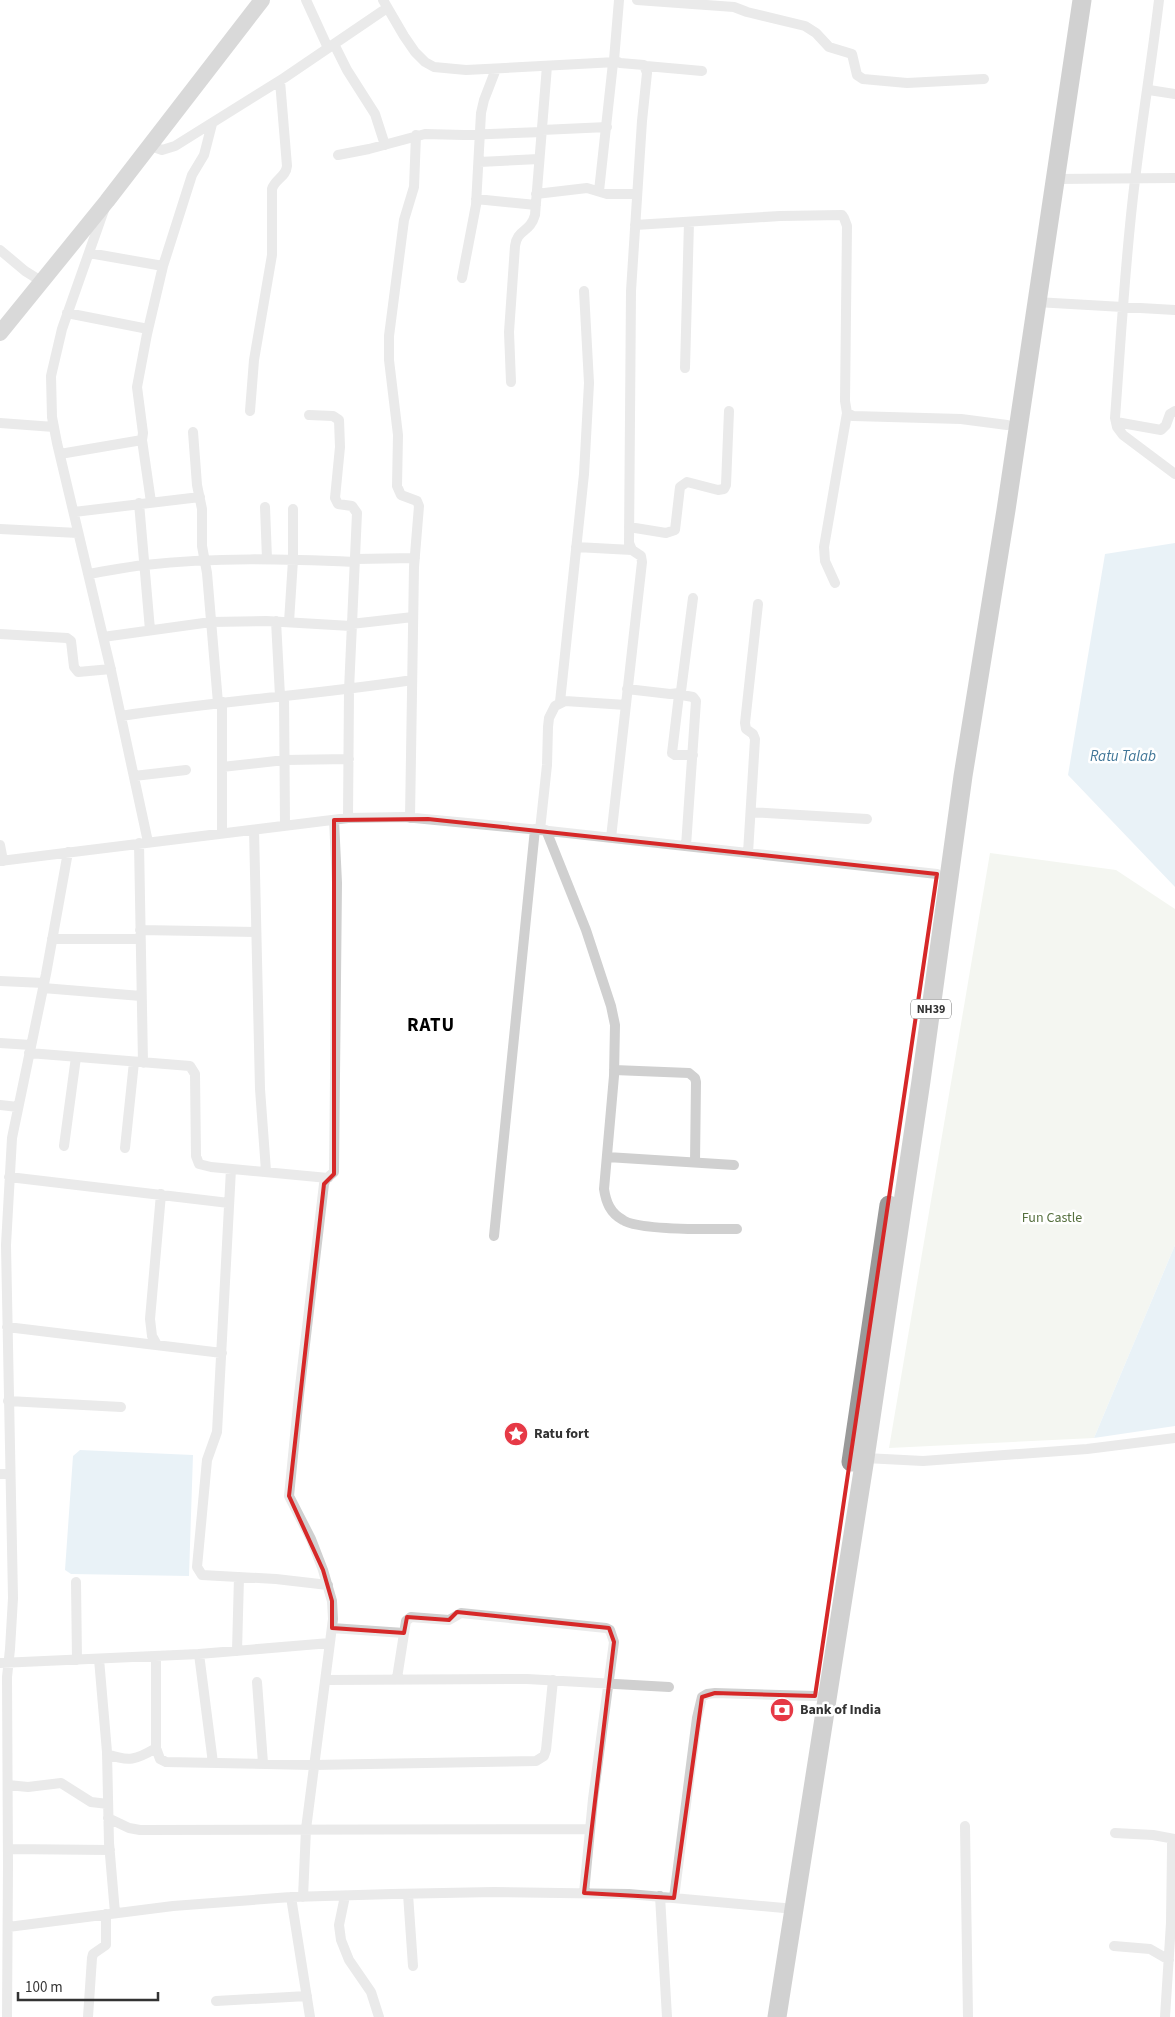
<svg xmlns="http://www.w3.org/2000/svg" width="1175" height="2017" viewBox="0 0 1175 2017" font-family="'Source Sans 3',sans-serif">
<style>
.green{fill:#e6ecdf}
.water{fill:#cfe2ee}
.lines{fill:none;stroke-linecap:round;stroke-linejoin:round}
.street{stroke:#d0d0d0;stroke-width:10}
.primary{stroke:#ababab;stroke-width:16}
.highway{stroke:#9a9a9a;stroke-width:19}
.marked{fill:none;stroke:#d62828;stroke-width:4;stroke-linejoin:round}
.labels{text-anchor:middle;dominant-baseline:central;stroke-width:5;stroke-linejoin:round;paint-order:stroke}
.shield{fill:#fff;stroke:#707070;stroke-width:1}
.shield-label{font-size:12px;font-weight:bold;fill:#333}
.park-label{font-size:14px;fill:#56703f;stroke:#fff}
.poi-label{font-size:14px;font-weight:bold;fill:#333;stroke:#fff;text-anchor:start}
.water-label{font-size:15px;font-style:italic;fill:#3f7597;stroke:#fff}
.district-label{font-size:19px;font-weight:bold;letter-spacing:1px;fill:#000;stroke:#fff}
</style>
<rect width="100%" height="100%" fill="#fff"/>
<path class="green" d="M990,853L1116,870L1175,909V1245L1094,1438L889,1448Z"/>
<path class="water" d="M1175,543V887L1068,775L1105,554Z
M1175,1245V1426L1094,1438Z
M80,1450L193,1455L189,1576L71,1574L65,1570L73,1456Z"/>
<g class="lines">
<path class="street" d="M306,0L328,48
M383,0L404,36L415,52L425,62L434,67L466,70L616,62
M637,0L734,7L747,12L805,26L816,33L829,47L852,54L857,75L863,79L907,83L984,79
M1159,0C1152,60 1142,120 1135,180C1125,259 1121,338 1115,418L1117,427L1123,435L1175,474
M334,44L347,70L375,114L385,145
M646,66L702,71
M1149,90L1175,94
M542,130L607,127
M148,145L162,150L175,146L284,78L387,8
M338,155L369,149L425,134L464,135L542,132
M479,162L539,159
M1055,179L1175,178
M599,191L613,63
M536,194L587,188L607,194H637
M476,199L536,205
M104,210L62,329L51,376L52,417L57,443L110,666L148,842
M635,225L780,216L842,215L844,218L847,226L845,401L847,413L853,416L961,419L1007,425
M0,250L25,271L41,281
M89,253L163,266
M462,278L476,205L481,113L484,100L496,69
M1036,302L1175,310
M67,313L148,329
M685,368L689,222
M511,382L509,332L515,246C517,229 530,233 535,215L547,66
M250,411L254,360L272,255V189C275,179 286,177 287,166L280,81
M309,415L333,416L339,420L340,447L335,498L338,504L352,506L357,513L349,690L348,818
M1116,422L1161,430L1166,425L1170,414L1175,411
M0,423L54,427
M193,432L197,485L202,509V546L207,573L218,703
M142,440L151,502
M60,454L142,440L143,433L137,387L147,334L163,266L192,175L204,155L212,124
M139,503L150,630
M265,507L267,559
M74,512L200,497
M629,527L666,533L675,530L680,487L687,482L718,490L724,489L726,485L729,411
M0,529L78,533
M576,547L632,550
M356,559L415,558
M88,574C107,571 126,567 145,565C215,557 285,559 355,562
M835,583L825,561L824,547L847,413
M276,621L280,696
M289,622L293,560V509
M351,624L413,617
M0,634L67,638L71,641L74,667L78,672L111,669
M103,637L211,622L266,621L351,626
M627,689L670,694L679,693L681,691L693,598
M676,694L693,697L696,701L686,846
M679,695L672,753L675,755H693
M284,696L285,826
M222,702V833
M560,702L584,474L589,383L584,291
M121,716C218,701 315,695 412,680
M222,767L285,760L349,759
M134,776L186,770
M751,812L867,819
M410,818L414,567L419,506L417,501L401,495L397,486L398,435L389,360V336L404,220L414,187L416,135
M254,830L260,1089L266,1171
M540,830L547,765L548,727L549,718L555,706L565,701L626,705
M546,830L586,930L611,1006L615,1025L614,1076L604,1189C606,1202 610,1213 623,1220C639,1231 714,1229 737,1229
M611,838L642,562L641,556L632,550L629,543L631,291L642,121L647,73L644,65L620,63L614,60L619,0
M139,843L143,1063
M0,845L3,861
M748,853L755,739L753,734L746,729L745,723L758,604
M0,861L348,818L404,817L540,830L937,874
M140,930L256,932
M52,939H140
M0,981L44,983
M43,988L141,996
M0,1043L31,1045
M29,1053L190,1066L195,1074L196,1156L199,1164L211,1167L328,1178
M614,1070L689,1073L695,1078L696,1082L695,1162
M0,1105L18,1107
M64,1146L76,1057
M125,1148L134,1062
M607,1157L734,1165
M231,1169L217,1432L207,1460L197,1567L202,1575L276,1579L328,1585
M9,1177L229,1203
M494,1236L535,829
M7,1327L222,1353
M157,1345L152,1336L150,1319L161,1194
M8,1401L121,1407
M865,1458L923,1461L1087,1449L1175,1438
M0,1474H10
M76,1582L77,1660
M332,1628L404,1633
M237,1651L239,1577
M199,1654L213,1763
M156,1656V1748L160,1759L166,1762L313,1765L536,1761L544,1756L546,1750L553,1680
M99,1659L107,1752L109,1843L115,1913
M0,1663L199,1654L330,1643
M397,1678L406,1621L411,1617L449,1620L461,1613L606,1628L610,1630L614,1642L593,1799L584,1893
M326,1680L527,1679L669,1687
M257,1682L263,1763
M107,1754C129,1762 136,1760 156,1748
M8,1785L28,1787L61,1783L91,1802L108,1804
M108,1818L129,1828L140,1830L590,1829
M965,1826L968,2017
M1115,1833L1153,1835L1175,1839
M8,1849L110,1850
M408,1894L413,1966
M345,1896L339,1925L341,1940L349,1960L371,1992L379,2017
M660,1896L667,2017
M291,1897L310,2017
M303,1897L306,1829L333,1619L332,1601L323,1570L311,1539L289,1496L299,1395L324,1184L326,1179L334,1172L337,883L334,820
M674,1898L697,1718L702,1697L707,1694L715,1693L815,1696
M8,1927L173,1906L291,1897L392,1894L494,1892L629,1894L784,1908
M1114,1946L1150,1949L1169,1960
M216,2001L307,1996
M7,2017L8,1865L7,1677L10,1649L13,1598L6,1245L12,1138L46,974L68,852
M88,2017L92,1958L93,1954L106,1945V1914
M1165,2017L1171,1923L1172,1850V1843L1175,1839"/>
<path class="primary" d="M0,333L107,201L262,0"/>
<path class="highway" d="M851,1462L889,1205
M777,2017L865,1458L921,1081L963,776L1006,510L1082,0"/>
</g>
<path d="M0 0H1175V2017H0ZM428,819L937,874L815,1696L715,1693L702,1697L674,1898L584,1893L614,1642L609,1628L457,1612L449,1620L407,1617L404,1633L332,1628V1601L323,1570L289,1496L324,1184L334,1174V820Z" fill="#fff" fill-opacity=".55" fill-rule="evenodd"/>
<path class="marked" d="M428,819L937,874L815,1696L715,1693L702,1697L674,1898L584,1893L614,1642L609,1628L457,1612L449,1620L407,1617L404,1633L332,1628V1601L323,1570L289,1496L324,1184L334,1174V820Z"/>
<defs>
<g id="sight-disc" transform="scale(1.25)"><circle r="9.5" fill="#e63946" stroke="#fff"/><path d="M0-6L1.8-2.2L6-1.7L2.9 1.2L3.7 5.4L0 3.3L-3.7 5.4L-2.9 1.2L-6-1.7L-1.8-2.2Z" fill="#fff"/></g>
<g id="bank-disc" transform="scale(1.25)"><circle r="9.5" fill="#e63946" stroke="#fff"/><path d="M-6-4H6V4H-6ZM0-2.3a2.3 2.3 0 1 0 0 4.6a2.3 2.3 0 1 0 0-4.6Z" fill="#fff"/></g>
</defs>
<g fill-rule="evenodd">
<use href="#sight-disc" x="516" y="1434"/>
<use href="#bank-disc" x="782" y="1710"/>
</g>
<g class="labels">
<rect class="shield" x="911" y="999.5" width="40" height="19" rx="4"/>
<g class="shield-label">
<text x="931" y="1009">NH39</text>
</g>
<g class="park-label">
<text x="1052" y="1218">Fun Castle</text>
</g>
<g class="poi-label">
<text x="534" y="1434">Ratu fort</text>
<text x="800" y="1710">Bank of India</text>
</g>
<g class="water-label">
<text x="1123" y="756">Ratu Talab</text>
</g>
<g class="district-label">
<text x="431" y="1025">RATU</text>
</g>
</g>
<path d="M18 1992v8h140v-8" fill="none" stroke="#333333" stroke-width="2.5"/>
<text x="25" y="1992" font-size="15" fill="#333333" stroke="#ffffff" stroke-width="4" paint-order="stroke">100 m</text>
</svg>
